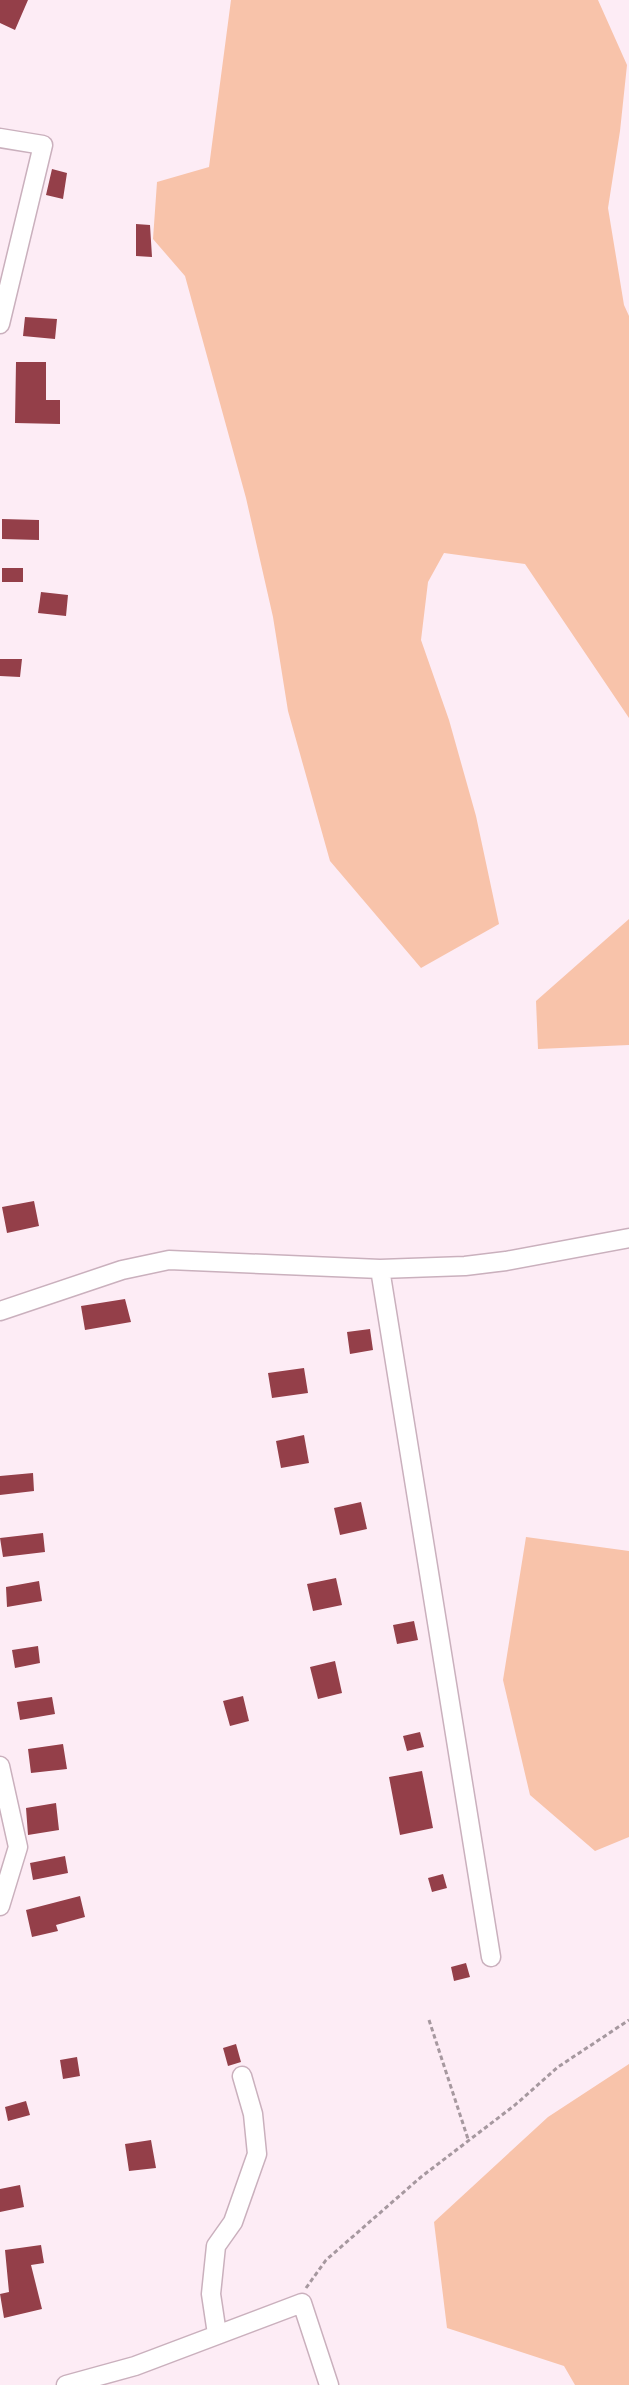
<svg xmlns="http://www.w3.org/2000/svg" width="629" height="2385" viewBox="0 0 629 2385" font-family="'PT Sans',sans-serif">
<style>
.green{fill:#f8c3aa}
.building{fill:#943f49}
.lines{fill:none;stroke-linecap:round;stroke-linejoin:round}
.minor-casing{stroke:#cab0bd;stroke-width:21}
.path{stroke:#a6989f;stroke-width:3;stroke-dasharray:4.5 3;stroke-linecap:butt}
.minor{stroke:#fff;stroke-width:18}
</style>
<rect width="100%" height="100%" fill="#fdecf5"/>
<path class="green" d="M231,0H598L627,65L620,131L608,208L624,305L629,316V718L525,564L444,553L428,582L421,640L449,720L476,816L499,924L421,968L330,861L288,711L273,617L246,498L185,276L153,239L157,182L209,167Z
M629,919V1045L538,1049L536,1001Z
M526,1537L629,1551V1837L595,1851L530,1795L503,1680Z
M629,2064V2385H575L564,2366L447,2328L434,2222L548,2117Z"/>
<path class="building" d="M0,0H28L15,30L0,23Z
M52,169L67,173L63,199L46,195Z
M136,224L150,225L152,257L136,256Z
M25,317L57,319L55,339L23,336Z
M16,362H46V400H60V424L15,423Z
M2,519L39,520V540L2,539Z
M2,568H23V582H2Z
M41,592L68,595L66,616L38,613Z
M0,659H22L20,677L0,676Z
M34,1201L39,1226L7,1233L2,1207Z
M125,1299L131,1322L85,1330L81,1306Z
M370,1329L373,1350L350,1354L347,1332Z
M304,1368L308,1393L272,1398L268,1373Z
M304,1435L309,1463L281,1468L276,1441Z
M33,1473L34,1491L0,1495V1476Z
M361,1502L367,1529L340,1535L334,1508Z
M43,1533L45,1552L3,1557L0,1538Z
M336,1578L342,1605L313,1611L307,1584Z
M39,1581L42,1601L7,1607L6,1587Z
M414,1621L418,1640L397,1644L393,1625Z
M38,1646L40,1663L15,1668L12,1650Z
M335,1661L342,1693L318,1699L310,1667Z
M243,1696L249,1721L230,1726L223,1701Z
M52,1697L55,1714L20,1720L17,1702Z
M420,1732L424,1747L407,1751L403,1736Z
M63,1744L67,1769L31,1773L28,1749Z
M422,1771L433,1828L400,1835L389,1777Z
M56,1803L59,1830L28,1835L26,1808Z
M65,1856L68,1873L33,1880L30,1863Z
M443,1874L447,1888L432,1892L428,1878Z
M80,1896L85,1917L56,1925L58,1931L32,1937L26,1910Z
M466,1963L470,1977L454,1981L451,1967Z
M236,2044L241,2062L228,2066L223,2048Z
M77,2057L80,2076L63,2079L60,2060Z
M26,2101L30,2115L8,2121L5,2107Z
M151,2140L156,2168L129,2171L125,2144Z
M20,2185L24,2207L0,2212V2189Z
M41,2245L44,2263L31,2265L42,2309L4,2318L0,2294L9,2292L5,2250Z"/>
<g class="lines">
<g class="minor-casing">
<path id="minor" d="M0,138L43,145L0,324
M380,1269L491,1957
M0,1311L122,1270L169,1260L380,1269L465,1266L506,1261L629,1238
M0,1766L18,1847L0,1906
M217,2334L211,2294L216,2246L233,2222L257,2154L253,2114L242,2076
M66,2385L135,2366L302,2303L329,2385"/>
</g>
<path class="path" d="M429,2020L468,2139
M306,2288L326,2260L421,2177L515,2105L558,2067L629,2020"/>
<use href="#minor" class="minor"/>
</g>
</svg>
